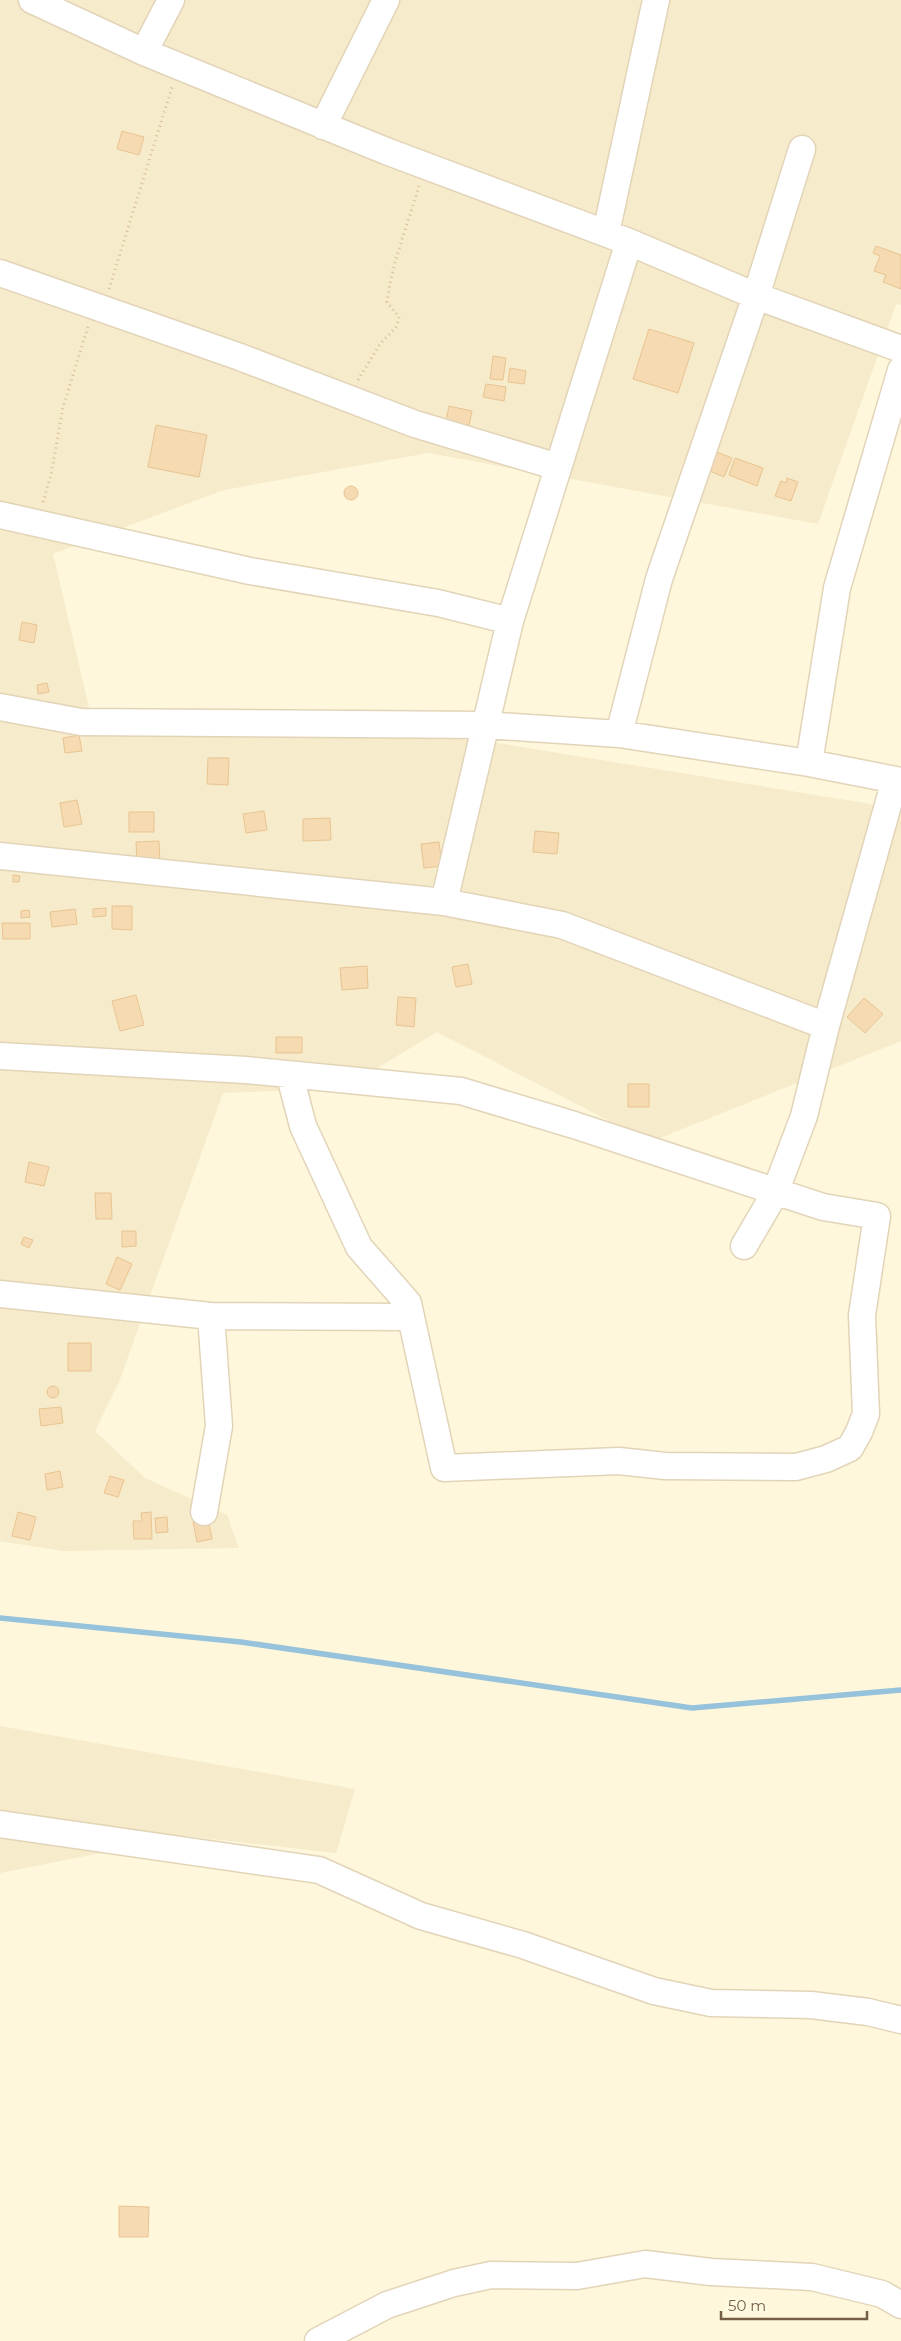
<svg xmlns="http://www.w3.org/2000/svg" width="901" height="2341" viewBox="0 0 901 2341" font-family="Montserrat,sans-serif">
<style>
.residential{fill:#f6ebca}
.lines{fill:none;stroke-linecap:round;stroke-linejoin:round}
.stream{stroke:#96c2db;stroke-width:5.5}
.building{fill:#f5dab2;stroke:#e9c491}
.minor-casing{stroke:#e2d4b8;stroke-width:29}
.path{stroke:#d9bd96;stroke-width:3;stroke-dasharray:1 4;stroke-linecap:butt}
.minor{stroke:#fff;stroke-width:26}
</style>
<rect width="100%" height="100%" fill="#fef7dc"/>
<path class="residential" d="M0,0H901V305L896,304L818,524L428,453L224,490L53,554L91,716L485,741L901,809V1041L650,1142L437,1032L344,1088L223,1093L119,1382L95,1431L145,1478L227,1515L239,1548L63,1551L0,1541Z
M0,1726L355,1789L336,1853L186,1836L0,1873Z"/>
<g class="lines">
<path class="stream" d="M0,1618L241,1642L692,1708L901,1690"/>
</g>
<path class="building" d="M122,131L144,137L139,155L117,149Z
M876,246L901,255V289L883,282L886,275L874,271L880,256L873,253Z
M649,329L694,343L678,393L633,379Z
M493,356L506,358L503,380L490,379Z
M510,368L526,371L524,384L508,382Z
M486,384L506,387L504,401L483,397Z
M449,406L472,411L468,430L445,425Z
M156,425L207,435L199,477L148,467Z
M717,452L732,458L724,477L710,471Z
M735,458L763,468L757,486L729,475Z
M787,478L798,482L791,501L775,496L781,481L786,483Z
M344 493a7 7 0 1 1 14 0a7 7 0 1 1-14 0Z
M22,622L37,625L34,643L19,640Z
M47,683L49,692L38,694L37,685Z
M79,735L82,751L65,753L63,738Z
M208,758H229L228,785L207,784Z
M77,800L82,824L64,827L60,803Z
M264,811L267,830L246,833L243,814Z
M129,812H154V832H129Z
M330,818L331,840L303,841V819Z
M535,831L559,833L557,854L533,852Z
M159,841L160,863L137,864L136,842Z
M439,842L442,866L424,868L421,844Z
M13,875L20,876L19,882H13Z
M112,906H132V930L112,929Z
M106,908V916L93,917V909Z
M75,909L77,924L52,927L50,912Z
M29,910L30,917L21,918V911Z
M2,923H30V939H3Z
M468,964L472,984L456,987L452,967Z
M367,966L368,988L342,990L340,968Z
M136,995L144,1025L120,1031L112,1001Z
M398,997L416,998L414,1027L396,1025Z
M864,998L883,1014L865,1033L847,1017Z
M276,1037H302V1053H276Z
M628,1084H649V1107H628Z
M29,1162L49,1167L44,1186L25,1182Z
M95,1193H111L112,1219H96Z
M122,1231H136V1246L122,1247Z
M24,1237L33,1240L29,1248L21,1244Z
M117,1257L132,1264L120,1290L106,1284Z
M68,1343H91V1371H68Z
M47 1392a6 6 0 1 1 12 0a6 6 0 1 1-12 0Z
M61,1407L63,1423L41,1426L39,1409Z
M60,1471L63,1487L47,1490L45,1474Z
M110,1476L124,1480L118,1497L104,1493Z
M18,1512L36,1517L30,1540L12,1536Z
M151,1512L152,1539H134L133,1521H142L141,1513Z
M167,1517L168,1532L156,1533L155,1518Z
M208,1519L212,1539L197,1542L193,1522Z
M119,2206L149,2207L148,2237H119Z"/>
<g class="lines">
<g class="minor-casing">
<path id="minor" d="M32,0L144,52L386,151L629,242L756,296L901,349
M144,52L171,0
M323,126L386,0
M606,233L656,0
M0,273L240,357L415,424L558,467
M0,515L250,571L438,603L510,621
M0,707L81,722L485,725L619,734L809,763L901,781
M619,734L659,579L756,296L802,149
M809,763L837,588L901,370
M0,856L444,902L562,925L826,1026
M444,902L510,621L629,242
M0,1056L246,1070L461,1091L574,1125L823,1207L877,1216L862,1315L866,1414L859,1432L850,1448L826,1459L796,1467L665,1466L619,1461L444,1468L408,1303L359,1247L303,1126L290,1076
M744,1246L775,1193L804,1116L826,1026L895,780
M0,1294L211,1316L411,1317
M204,1512L219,1426L211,1316
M0,1824L319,1870L421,1916L523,1945L654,1991L711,2003L811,2005L868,2012L901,2020
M318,2341L387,2305L454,2283L491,2275L577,2276L645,2264L711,2272L812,2277L882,2294L901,2305"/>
</g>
<path class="path" d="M109,289L172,87
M358,380L380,344L397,326L399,317L387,302C392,262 408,224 419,186
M43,502L51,475L63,407L88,327"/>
<use href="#minor" class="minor"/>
</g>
<path d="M721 2311v8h146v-8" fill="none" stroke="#745f44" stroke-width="2.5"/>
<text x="728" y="2311" font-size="15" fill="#745f44" stroke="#fffae4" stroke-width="4" paint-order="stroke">50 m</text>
</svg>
